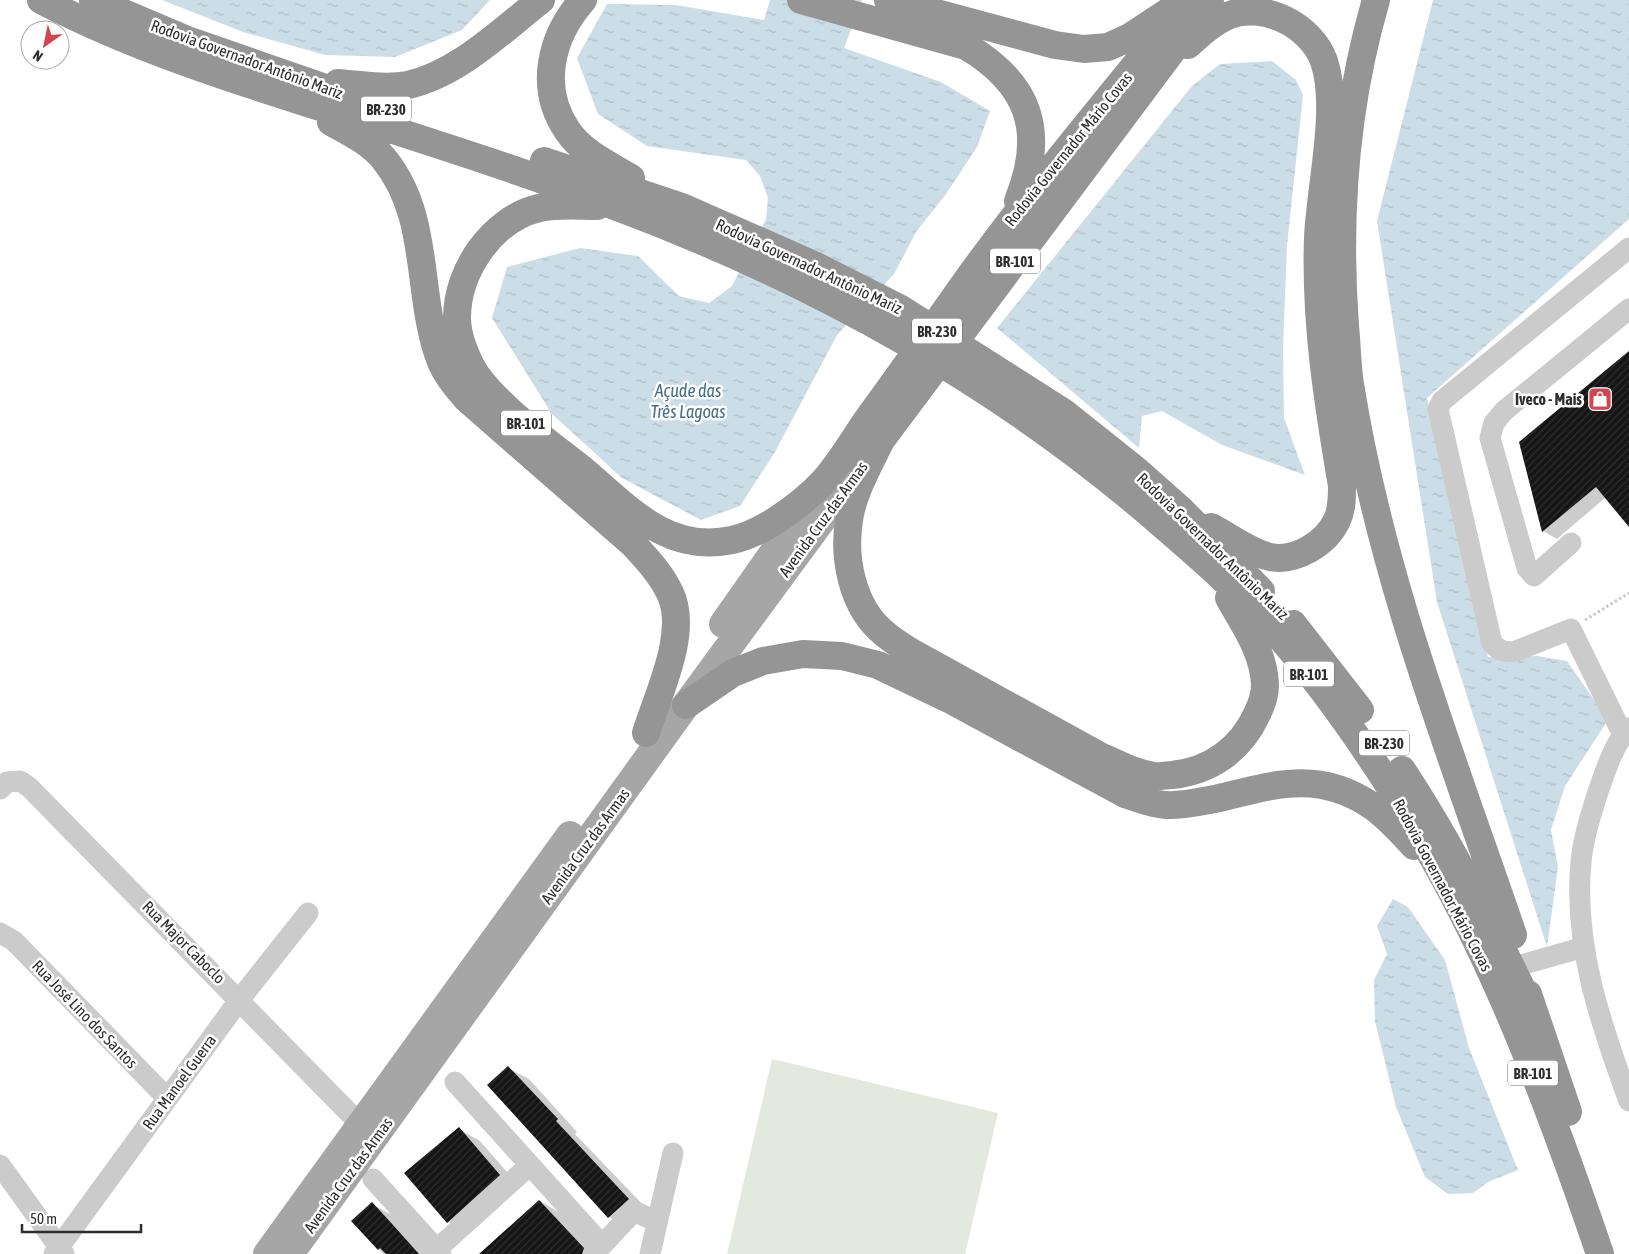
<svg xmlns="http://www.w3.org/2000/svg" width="1629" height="1254" viewBox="0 0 1629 1254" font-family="'Asap Condensed',sans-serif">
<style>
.park{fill:#e4e9dd}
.water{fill:url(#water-ripples)}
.shadow{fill:#0003}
.building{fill:url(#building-hatch)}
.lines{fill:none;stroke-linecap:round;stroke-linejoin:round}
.path{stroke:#c8c8c8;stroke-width:3;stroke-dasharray:2.5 2.5;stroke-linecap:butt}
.minor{stroke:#cbcbcb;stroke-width:21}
.major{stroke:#a6a6a6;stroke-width:28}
.highway{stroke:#959595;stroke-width:28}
.labels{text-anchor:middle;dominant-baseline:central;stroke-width:5;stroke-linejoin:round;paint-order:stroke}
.shield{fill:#fff;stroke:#6d6d6d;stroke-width:1}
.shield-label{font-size:15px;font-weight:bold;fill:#2e2e2e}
.street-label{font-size:16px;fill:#2e2e2e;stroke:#fff}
.poi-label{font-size:16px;font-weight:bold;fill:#2e2e2e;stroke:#fff;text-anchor:end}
.water-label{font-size:18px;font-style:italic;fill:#466e86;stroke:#fff}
</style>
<defs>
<pattern id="water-ripples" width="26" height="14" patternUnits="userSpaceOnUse" patternTransform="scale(1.25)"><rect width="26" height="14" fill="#cbdde7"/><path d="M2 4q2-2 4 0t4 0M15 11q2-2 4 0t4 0" fill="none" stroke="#afbec6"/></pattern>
<pattern id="building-hatch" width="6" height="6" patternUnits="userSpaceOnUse" patternTransform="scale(1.25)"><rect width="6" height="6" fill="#151515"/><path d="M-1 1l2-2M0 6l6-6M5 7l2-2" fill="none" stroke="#2f2f2f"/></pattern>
</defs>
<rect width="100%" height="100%" fill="#fff"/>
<path class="park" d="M772,1059L998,1113L965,1254H727Z"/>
<path class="water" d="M162,0H490L462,30L395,57L325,55L243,32Z
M770,0H862L844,48L941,82L990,111L977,147L946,194L916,232L894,274L837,335L775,452L740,506L701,520L622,478L552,414L492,318L507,267L580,248L638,256L679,296L709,303L732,286L766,219L768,198L760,176L746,160L647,146L598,114L577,58L607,4L676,5L764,20Z
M1433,0H1629V219L1427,398L1488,657L1537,656L1567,661L1608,720L1565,786L1551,830L1558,867L1547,947L1437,602L1377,221Z
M1272,61L1296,80L1303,95L1287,246L1283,349L1284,418L1305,475L1222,445L1162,411L1142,416L1139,448L997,328L1192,86L1220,64Z
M1393,899L1408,907L1445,960L1469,1048L1518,1170L1488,1182L1473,1193L1448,1194L1425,1177L1396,1107L1375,1021L1374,980L1387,954L1377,926Z"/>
<path class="shadow" d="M1629,356V523L1606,497L1557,539L1543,531Z
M508,1068L529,1079L577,1132L575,1134L649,1211L630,1229L609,1217Z
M459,1129L480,1141L520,1187L468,1234L448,1222Z
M540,1201L560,1213L598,1254H480Z
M372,1204L392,1215L428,1254H383L353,1221Z"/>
<path class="building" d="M1629,351V527L1596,487L1542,532L1519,442Z
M508,1066L558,1119L556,1121L629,1199L608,1218L487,1085Z
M459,1127L500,1175L447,1223L404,1173Z
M539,1200L584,1248L582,1254H479Z
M372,1202L393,1225L419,1254H386L380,1248L378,1250L351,1221Z"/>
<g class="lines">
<path class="path" d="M1585,620L1629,593"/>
<path class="minor" d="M1571,543L1534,576L1527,568L1490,438L1494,423L1504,411L1629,309
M1629,728C1614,743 1605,772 1598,792C1591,814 1583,839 1581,862C1573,945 1601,1025 1629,1101
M1623,735L1571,629L1516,651C1505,653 1499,651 1492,643L1438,409L1442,401L1629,248
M0,789L7,782L20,781L29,787L360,1124
M0,933L14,941L167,1098
M1521,965L1584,947
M455,1082L602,1245
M0,1165L64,1254
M373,1179L441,1254
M437,1249L530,1165
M54,1254L240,999L308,913
M594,1254L634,1211L657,1222
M650,1254L673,1153"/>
<path class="major" d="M723,624L813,496
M267,1254L570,835
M290,1254L686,705L864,463"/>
<path class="highway" d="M41,0C145,54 257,87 368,122C449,148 530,174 609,204C812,279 1002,384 1165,527C1202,559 1240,592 1273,629C1326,689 1373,758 1415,827C1494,957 1551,1110 1600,1254
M93,0L187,40L363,101
M583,0C551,36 538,87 567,130C581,152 609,165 631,178
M801,0L966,46C1030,84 1046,132 1018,201
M888,0L1055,45L1084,49L1108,47L1130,37L1186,0
M1210,0L881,440C870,463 855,489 850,514C842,555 851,607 885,634C893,641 902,646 911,652L1100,756C1118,764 1134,773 1154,776C1159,777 1166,775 1172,775C1211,771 1241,749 1257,714C1261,706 1265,694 1265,685C1264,652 1244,625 1229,598
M1376,0C1345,106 1337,216 1345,326C1347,345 1347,365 1350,384C1380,574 1451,754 1513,935
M1188,45C1200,34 1212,23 1227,16C1263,1 1311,25 1324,61C1340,108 1320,187 1318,238C1315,322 1328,404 1342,486C1342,498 1342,510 1337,520C1326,544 1295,562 1270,557C1249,552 1230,537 1211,527
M338,83C361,85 386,89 408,85C458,74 501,31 541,0
M331,122C349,132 370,142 384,159C432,218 415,295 441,362C447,376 457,388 467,399L633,544C647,559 661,574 670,593C689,632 658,694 646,733
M544,161L682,207L814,265L901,309L1063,412L1137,471L1182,511L1261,591
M597,206C578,206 558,204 539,208C492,219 457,271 457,318C457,335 464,352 471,366C489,401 552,445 583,470C628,508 667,554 732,540C762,534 801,505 822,483C839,465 853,440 867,420C901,373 934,327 967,280C1032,190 1103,105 1173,19
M1293,624L1360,710
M686,705L733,673L763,661L803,654L842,656L878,665L949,699L1125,794C1139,799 1152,804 1166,805C1182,806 1199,802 1215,799C1273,785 1318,769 1372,806C1388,817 1401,832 1414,846
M1402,770C1453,847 1493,929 1533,1012
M1528,994L1568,1112"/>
</g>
<defs>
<g id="shop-square" transform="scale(1.25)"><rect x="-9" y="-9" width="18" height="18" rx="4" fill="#d04550" stroke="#fff"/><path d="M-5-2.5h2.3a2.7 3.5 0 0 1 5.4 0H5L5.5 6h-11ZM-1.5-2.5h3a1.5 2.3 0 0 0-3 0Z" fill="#fff"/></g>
</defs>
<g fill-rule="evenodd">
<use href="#shop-square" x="1600" y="399"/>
</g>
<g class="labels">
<g class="shield">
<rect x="361" y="96.5" width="50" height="25" rx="4"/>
<rect x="990" y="248.5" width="50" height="25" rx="4"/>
<rect x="912" y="318.5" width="50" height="25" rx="4"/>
<rect x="501" y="410.5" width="50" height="25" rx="4"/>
<rect x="1284" y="661.5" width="50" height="25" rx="4"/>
<rect x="1359" y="730.5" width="50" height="25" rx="4"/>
<rect x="1508" y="1060.5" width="50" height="25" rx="4"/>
</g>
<g class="shield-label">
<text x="386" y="109">BR-230</text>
<text x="1015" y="261">BR-101</text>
<text x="937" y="331">BR-230</text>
<text x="526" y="423">BR-101</text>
<text x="1309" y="674">BR-101</text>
<text x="1384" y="743">BR-230</text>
<text x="1533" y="1073">BR-101</text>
</g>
<g class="street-label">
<text transform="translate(247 59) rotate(20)">Rodovia Governador Antônio Mariz</text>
<text transform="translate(1068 149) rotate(-51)">Rodovia Governador Mário Covas</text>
<text transform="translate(809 266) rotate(25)">Rodovia Governador Antônio Mariz</text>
<text transform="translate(823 519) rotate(-54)">Avenida Cruz das Armas</text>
<text transform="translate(1213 546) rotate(44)">Rodovia Governador Antônio Mariz</text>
<text transform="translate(585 846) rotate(-54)">Avenida Cruz das Armas</text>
<text transform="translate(1443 885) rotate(62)">Rodovia Governador Mário Covas</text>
<text transform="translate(184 942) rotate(45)">Rua Major Caboclo</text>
<text transform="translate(85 1014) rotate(46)">Rua José Lino dos Santos</text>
<text transform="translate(179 1082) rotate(-54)">Rua Manoel Guerra</text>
<text transform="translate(348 1175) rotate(-54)">Avenida Cruz das Armas</text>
</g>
<g class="poi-label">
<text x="1582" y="399">Iveco - Mais</text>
</g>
<g class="water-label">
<text x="688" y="390">Açude das<tspan x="688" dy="21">Três Lagoas</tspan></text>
</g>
</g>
<g transform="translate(45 45) rotate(213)"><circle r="24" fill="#ffffff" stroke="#ababab"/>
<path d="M0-4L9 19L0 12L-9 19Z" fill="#d04550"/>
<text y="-8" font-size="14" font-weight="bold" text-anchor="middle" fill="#2e2e2e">N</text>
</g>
<path d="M22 1224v8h119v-8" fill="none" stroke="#2e2e2e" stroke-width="2.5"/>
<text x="30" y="1224" font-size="15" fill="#2e2e2e" stroke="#ffffff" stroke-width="4" paint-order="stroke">50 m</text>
</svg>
